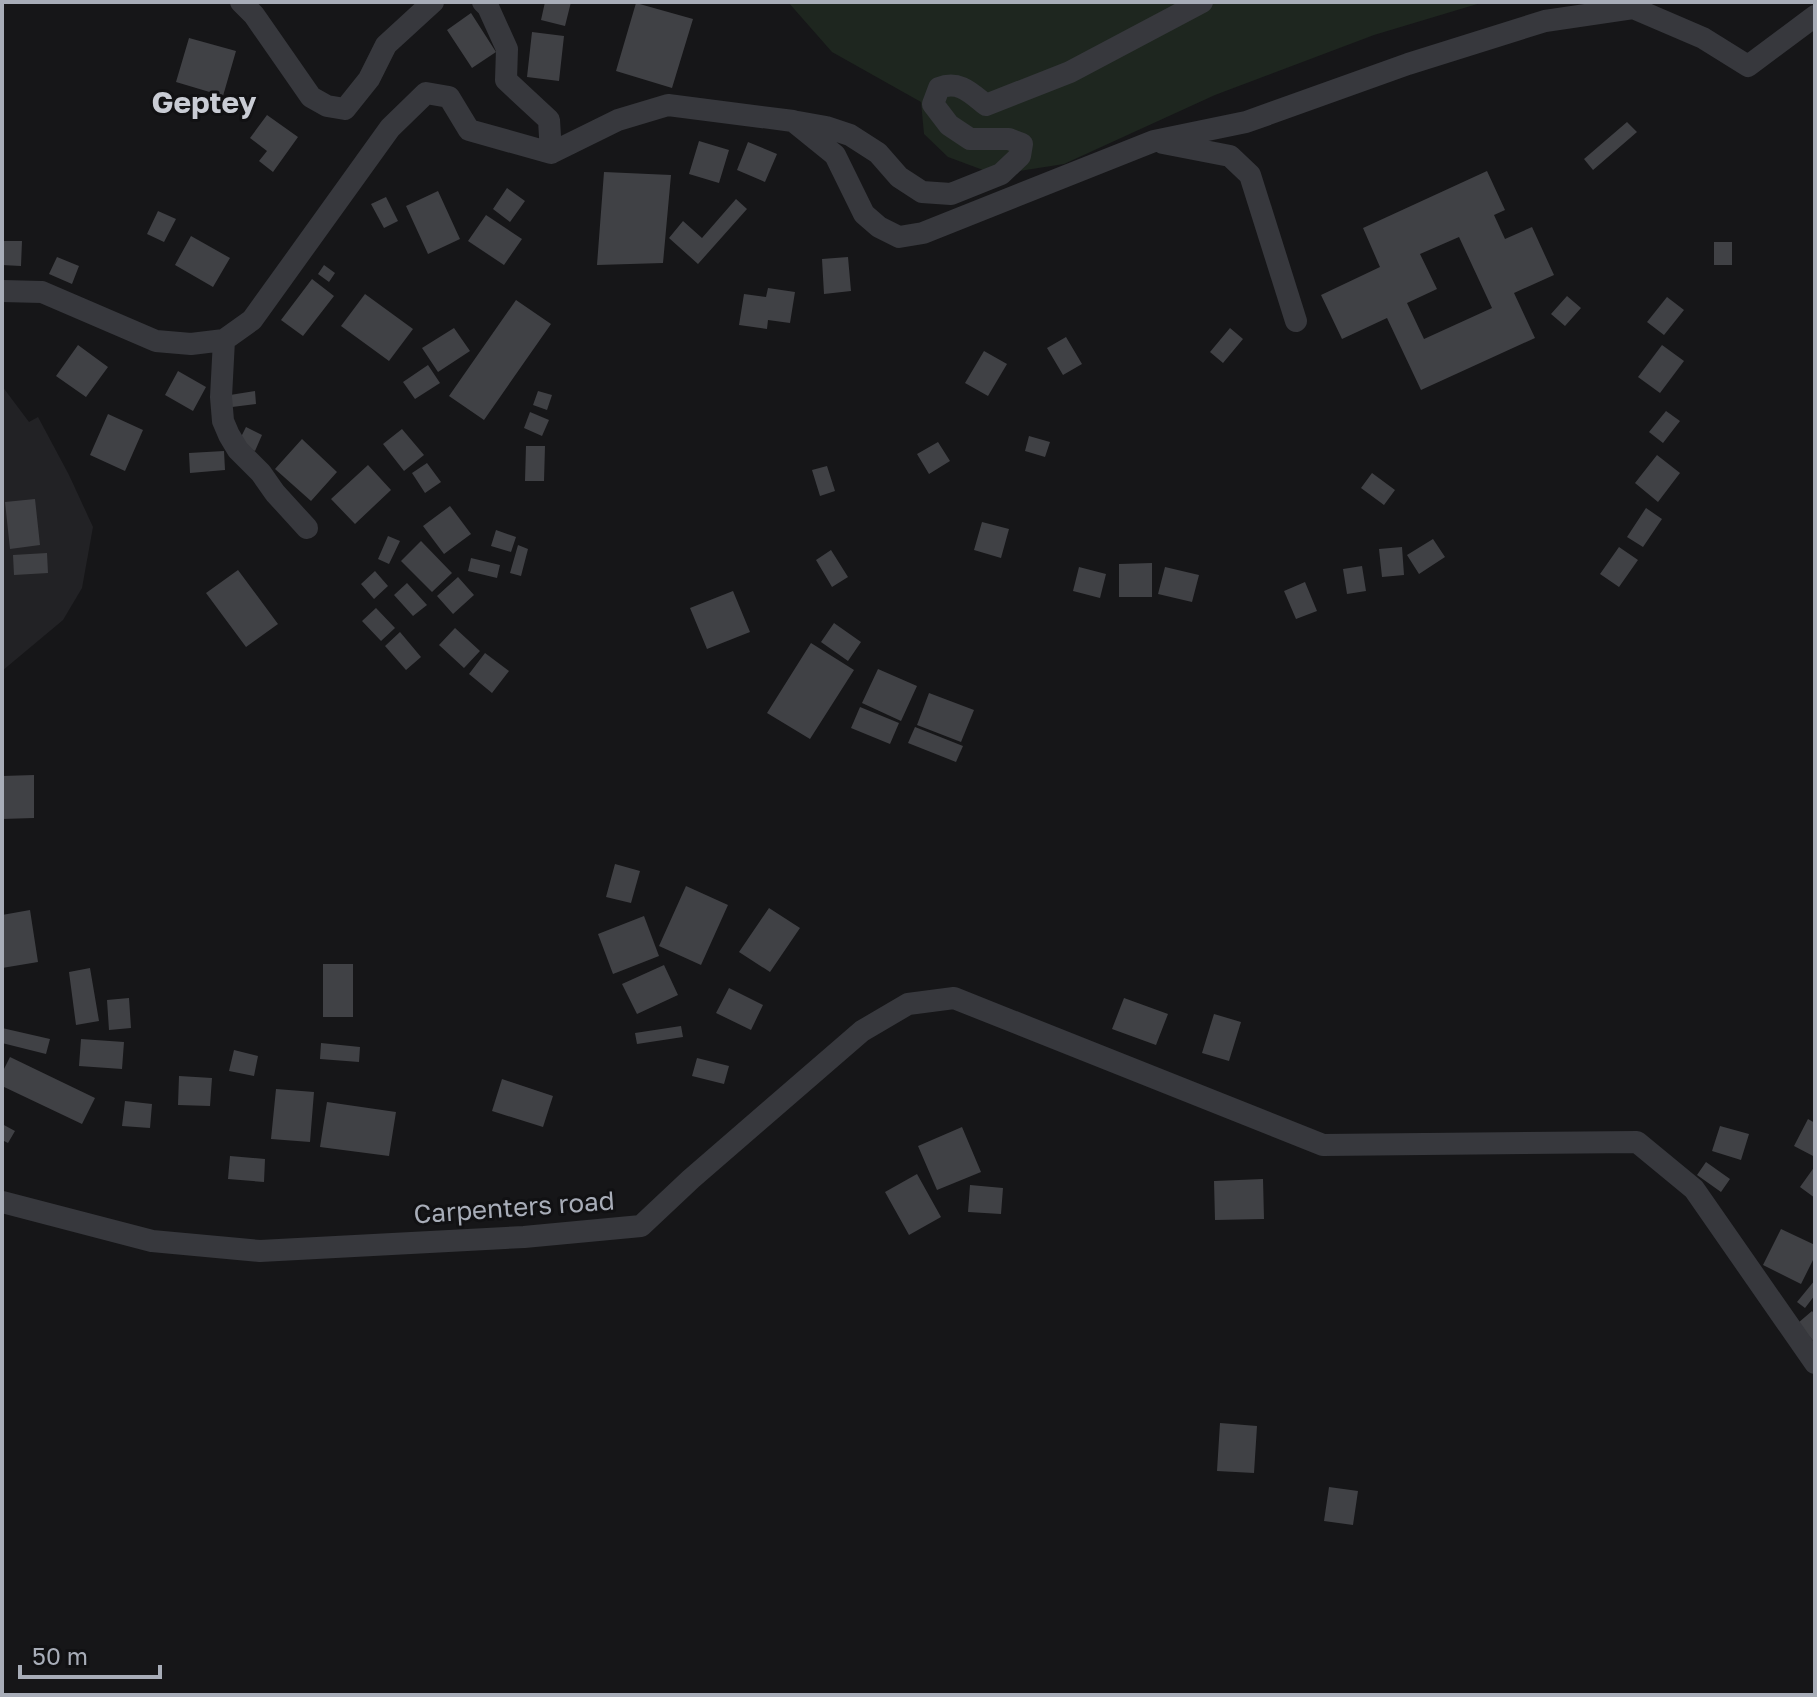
<svg xmlns="http://www.w3.org/2000/svg" width="1817" height="1697" viewBox="0 0 1817 1697" font-family="'Golos Text',sans-serif">
<style>
.built{fill:#222225}
.green{fill:#1e261f}
.building{fill:#404145;fill-rule:evenodd}
.lines{fill:none;stroke-linecap:round;stroke-linejoin:round}
.minor{stroke:#37383d;stroke-width:22}
.labels{text-anchor:middle;dominant-baseline:central;stroke-width:6;stroke-linejoin:round;paint-order:stroke}
.street-label{font-size:26px;fill:#a8adb8;stroke:#111113}
.quarter-label{font-size:30px;font-weight:bold;fill:#c9ccd4;stroke:#111113}
</style>
<rect width="100%" height="100%" fill="#161618"/>
<path class="built" d="M2,386L29,422L38,417L69,475L93,527L82,588L63,620L2,671Z"/>
<path class="green" d="M788,2H1484L1374,35L1215,95L1064,164L1001,174L983,170L948,157L924,134L921,102L832,52Z"/>
<path class="building" d="M545,2H571L565,26L541,20Z
M636,3L693,19L672,88L616,71Z
M471,13L496,52L472,68L447,30Z
M532,32L564,36L559,81L527,77Z
M189,38L236,51L223,96L176,82Z
M267,115L298,137L273,172L259,161L267,151L250,138Z
M1627,122L1637,132L1593,170L1584,159Z
M699,141L729,150L719,183L689,174Z
M748,142L777,154L765,182L737,170Z
M1487,171L1505,210L1494,215L1505,239L1532,227L1554,275L1514,293L1535,338L1421,390L1387,318L1342,339L1321,295L1380,267L1363,228ZM1459,237L1492,308L1424,339L1407,303L1437,289L1420,254Z
M604,172L671,175L663,263L597,265Z
M507,188L525,201L510,222L493,209Z
M438,191L460,239L428,254L406,206Z
M386,197L398,221L384,228L371,204Z
M736,199L747,209L698,264L669,238L683,221L702,238Z
M158,211L176,219L164,242L147,234Z
M486,215L522,239L504,265L468,241Z
M191,236L230,258L213,287L175,265Z
M2,241H22L21,266L2,265Z
M1714,242H1732V265H1714Z
M57,257L79,266L72,284L49,274Z
M848,257L851,291L824,294L822,259Z
M324,265L335,273L329,282L318,274Z
M312,279L334,296L303,336L281,320Z
M768,288L795,292L790,323L768,320L767,329L739,325L744,294L766,297Z
M365,294L413,329L389,361L341,326Z
M1567,296L1581,308L1565,326L1551,314Z
M1667,297L1684,310L1664,335L1647,322Z
M516,300L551,324L484,420L449,396Z
M454,328L470,351L438,372L422,348Z
M1230,328L1243,339L1223,363L1210,352Z
M1066,337L1082,364L1063,375L1047,348Z
M78,345L108,367L86,397L56,376Z
M1662,345L1684,361L1660,393L1638,377Z
M984,351L1007,364L988,396L965,383Z
M428,365L440,383L415,399L403,382Z
M178,371L206,387L193,411L165,395Z
M255,391L256,404L232,407L230,395Z
M538,391L552,395L547,410L533,405Z
M1666,411L1680,421L1663,443L1649,432Z
M530,412L549,420L542,436L524,428Z
M108,414L143,430L125,471L90,455Z
M246,427L262,435L255,451L238,443Z
M402,429L424,455L404,471L383,444Z
M1029,436L1050,442L1045,457L1025,451Z
M302,439L337,472L311,501L275,469Z
M938,442L950,461L929,474L917,454Z
M526,446H545L544,481H525Z
M224,451L225,470L190,473L189,453Z
M1657,455L1680,473L1658,502L1635,483Z
M427,463L441,482L425,493L412,473Z
M368,465L391,490L355,524L331,499Z
M827,466L835,491L820,496L812,470Z
M1372,473L1395,490L1384,505L1361,488Z
M35,499L40,545L10,549L5,502Z
M450,506L471,534L444,554L423,526Z
M1646,508L1662,519L1643,547L1627,537Z
M982,522L1009,529L1001,558L974,550Z
M496,530L516,537L511,552L491,546Z
M388,536L400,541L389,564L378,559Z
M1433,539L1445,557L1419,574L1407,555Z
M421,541L452,573L432,592L401,561Z
M518,545L528,549L521,576L510,573Z
M1402,547L1404,575L1382,577L1379,549Z
M1619,547L1638,560L1619,587L1600,574Z
M831,550L848,577L832,587L816,560Z
M47,553L48,573L14,575L13,555Z
M471,558L500,565L497,578L468,571Z
M1152,563V597H1119V564Z
M1362,566L1366,591L1347,594L1343,569Z
M1079,567L1106,574L1100,598L1073,591Z
M1165,567L1199,575L1192,602L1158,594Z
M238,570L278,624L246,647L206,593Z
M375,571L388,586L374,599L361,584Z
M458,577L474,595L453,614L437,596Z
M1305,582L1317,611L1296,619L1284,591Z
M407,583L427,605L413,616L394,595Z
M733,591L750,632L707,649L690,608Z
M376,608L395,628L381,641L362,621Z
M834,623L861,642L848,661L821,642Z
M455,628L480,651L464,668L439,645Z
M400,632L421,657L406,670L385,646Z
M811,643L854,670L810,739L767,713Z
M485,653L509,671L492,693L469,674Z
M878,669L917,686L901,721L862,703Z
M929,693L974,710L961,742L917,725Z
M860,707L899,723L890,744L851,728Z
M915,727L963,746L956,762L908,743Z
M34,775V818L2,819V776Z
M615,864L640,871L631,903L606,897Z
M686,886L728,905L701,965L659,946Z
M769,908L800,928L770,972L739,952Z
M30,910L38,962L2,968V915Z
M644,916L659,956L613,974L598,934Z
M323,964H353V1017H323Z
M664,965L678,995L637,1014L622,984Z
M90,968L99,1021L76,1025L69,972Z
M729,988L763,1005L751,1030L716,1013Z
M129,998L131,1028L109,1030L107,1000Z
M1124,998L1168,1014L1156,1045L1112,1029Z
M1214,1014L1241,1022L1229,1061L1202,1053Z
M681,1026L683,1037L637,1044L635,1033Z
M2,1028L50,1039L46,1054L2,1043Z
M81,1039L124,1042L122,1069L79,1066Z
M321,1043L360,1047L359,1062L320,1059Z
M234,1050L258,1056L254,1076L229,1071Z
M10,1057L95,1098L82,1124L2,1086V1073Z
M697,1058L729,1066L724,1084L692,1076Z
M179,1076L212,1078L210,1106L178,1105Z
M502,1079L553,1096L543,1127L492,1111Z
M276,1089L314,1092L310,1142L271,1139Z
M125,1101L152,1104L150,1128L122,1126Z
M327,1102L396,1112L389,1156L320,1147Z
M1808,1119L1815,1123V1157L1794,1146Z
M2,1124L15,1131L8,1143L2,1140Z
M1720,1126L1749,1134L1741,1160L1712,1151Z
M962,1127L981,1172L937,1190L918,1146Z
M230,1156L265,1159L264,1182L228,1179Z
M1706,1162L1730,1179L1721,1192L1697,1175Z
M1815,1166V1198L1800,1187Z
M917,1174L941,1217L909,1235L885,1192Z
M1263,1179L1264,1219L1215,1220L1214,1181Z
M970,1185L1003,1188L1001,1214L968,1212Z
M1781,1229L1815,1245V1256L1801,1284L1763,1265Z
M1815,1280V1295L1805,1308L1797,1302Z
M1812,1311L1815,1315V1343L1798,1323Z
M1220,1423L1257,1426L1254,1473L1217,1471Z
M1329,1487L1358,1491L1353,1525L1324,1521Z"/>
<g class="lines">
<path class="minor" d="M241,2L254,15L311,97L327,106L345,109L369,79L386,45L433,2
M483,2L488,7L507,49L506,80L549,120L551,153
M798,122L826,127L850,135L878,153L899,177L922,192L951,194L1001,174L1020,156L1022,144L1009,139H970L949,125L933,104L939,88C959,80 971,93 986,105L1070,72L1202,2
M1163,143L1230,156L1250,175L1296,321
M2,291L42,292L156,341L191,344L224,340L252,320L390,128L426,93L449,97L469,130L551,153L618,120L668,105L793,121L835,155L864,214L879,227L899,237L923,233L1154,141L1246,122L1408,64L1545,21L1633,8L1703,38L1748,66L1815,16
M224,340L221,397L223,421L229,435L238,450L261,473L275,493L307,528
M2,1202L152,1241L260,1251L524,1237L641,1226L691,1179L862,1031L908,1004L954,998L1323,1145L1637,1142L1694,1189L1815,1363"/>
</g>
<g class="labels">
<g class="street-label">
<text transform="translate(514 1207) rotate(-4)">Carpenters road</text>
</g>
<g class="quarter-label">
<text x="204" y="102">Geptey</text>
</g>
</g>
<rect width="1817" height="1697" fill="none" stroke="#a8adb8" stroke-width="8"/>
<path d="M20 1665v12h140v-12" fill="none" stroke="#a8adb8" stroke-width="4"/>
<text x="32" y="1665" font-size="24" fill="#a8adb8" stroke="#111113" stroke-width="6" paint-order="stroke">50 m</text>
</svg>
